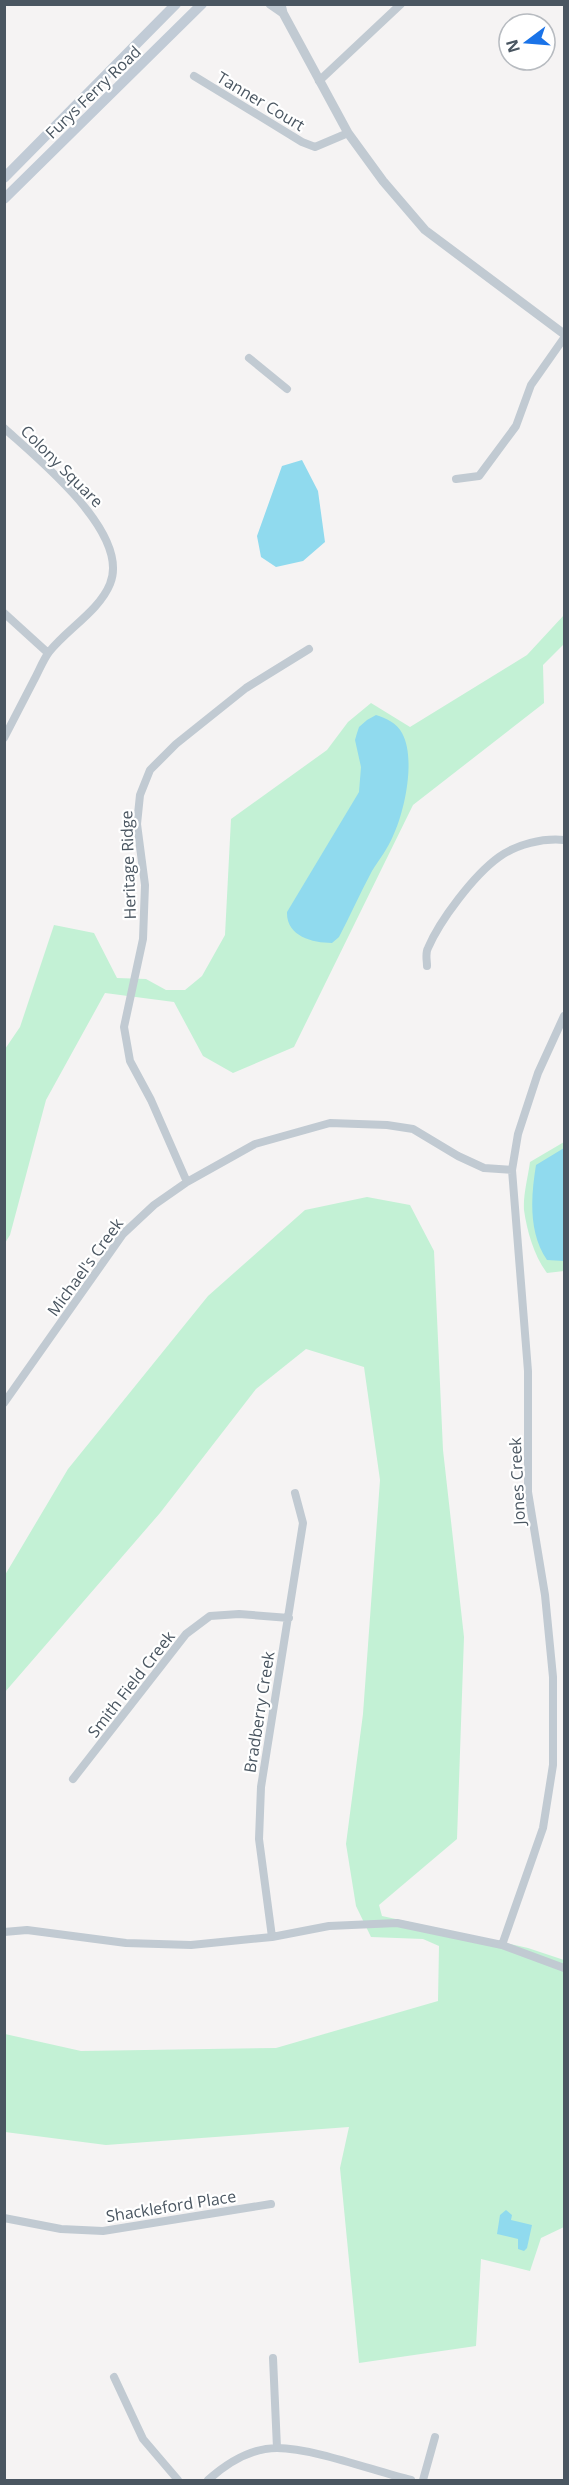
<svg xmlns="http://www.w3.org/2000/svg" width="569" height="2485" viewBox="0 0 569 2485" font-family="'Open Sans',sans-serif">
<style>
.green{fill:#c3f1d5}
.water{fill:#90daee}
.lines{fill:none;stroke-linecap:round;stroke-linejoin:round}
.minor{stroke:#c1cad2;stroke-width:8}
.tertiary{stroke:#c1cad2;stroke-width:9}
.secondary{stroke:#c1cbd6;stroke-width:10}
.labels{text-anchor:middle;dominant-baseline:central;stroke-width:4.5;stroke-linejoin:round;paint-order:stroke}
.street-label{font-size:16px;fill:#4a5661;stroke:#fff}
</style>
<rect width="100%" height="100%" fill="#f5f3f3"/>
<path class="green" d="M564,615V644L543,665L544,703L413,805L294,1047L233,1073L203,1056L174,1002L105,993L46,1100L10,1235L5,1243V1049L20,1027L54,925L94,933L117,978L146,979L166,990H185L202,976L225,935L231,819L327,750L348,722L371,703L410,727L527,655Z
M564,1142V1271L547,1273C534,1256 527,1231 524,1210C523,1195 528,1177 530,1162Z
M367,1197L410,1205L434,1251L443,1450L464,1637L457,1839L379,1905L382,1916L528,1948L564,1960V2227L541,2238L530,2271L481,2259L476,2346L359,2363L340,2168L349,2127L106,2145L5,2132V2034L81,2051L276,2048L438,2001L439,1946L423,1939L371,1937L356,1906L346,1844L363,1714L380,1480L364,1367L306,1349L256,1389L160,1513L5,1692V1575L68,1469L208,1296L305,1210Z"/>
<path class="water" d="M302,460L318,491L325,542L303,561L276,567L261,557L257,536L282,466Z
M376,715C386,718 397,723 402,733C416,758 405,811 393,836C388,848 379,860 372,871C360,893 350,916 339,937L332,943C312,943 286,936 287,912L359,792L361,767L355,740L357,733L359,727L367,720Z
M564,1148V1261L547,1260C528,1232 531,1196 536,1165Z
M506,2210L512,2215L511,2220L532,2225L527,2248L524,2251L518,2249V2239L497,2234L500,2215Z"/>
<g class="lines">
<path class="minor" d="M194,76L302,142L315,147L348,133
M319,81L401,4
M249,358L287,389
M4,428C38,459 131,533 110,584C99,611 67,629 49,652C43,660 39,671 34,680C24,699 14,719 4,738
M456,479L479,476L516,426L531,385L564,338
M4,613L48,653
M427,966C427,960 425,953 428,948C440,920 474,875 499,857C517,844 543,838 564,840
M187,1182L151,1100L130,1061L124,1027L143,939L145,885L137,824L140,795L150,770L176,744L246,688L309,649
M4,1403L123,1234L154,1205L187,1182L255,1144L330,1123L387,1125L413,1129L458,1156L484,1168L512,1170
M73,1779L186,1634L210,1616L239,1614L289,1618
M4,1932L27,1930L126,1943L191,1945L272,1937L329,1926L397,1923L502,1945L564,1968
M272,1937L259,1839L261,1787L303,1523L295,1493
M502,1945L543,1828L553,1765V1677L545,1595L528,1492V1371L512,1170L518,1134L538,1073L564,1016
M4,2218L61,2229L103,2231L271,2204
M273,2358L277,2448
M114,2377L143,2439L178,2480
M208,2480C227,2463 250,2448 277,2448C313,2448 374,2471 411,2480
M423,2480L435,2437"/>
<path class="tertiary" d="M270,4L283,13
M281,4L283,13L348,133L383,181L425,230L564,334"/>
<path class="secondary" d="M4,178L176,4
M4,199L202,4"/>
</g>
<g class="labels">
<g class="street-label">
<text transform="translate(93 92) rotate(-44)">Furys Ferry Road</text>
<text transform="translate(261 101) rotate(31)">Tanner Court</text>
<text transform="translate(62 466) rotate(45)">Colony Square</text>
<text transform="translate(128 865) rotate(-92)">Heritage Ridge</text>
<text transform="translate(85 1267) rotate(-54)">Michael's Creek</text>
<text transform="translate(517 1481) rotate(-93)">Jones Creek</text>
<text transform="translate(131 1684) rotate(-52)">Smith Field Creek</text>
<text transform="translate(259 1712) rotate(-81)">Bradberry Creek</text>
<text transform="translate(171 2206) rotate(-9)">Shackleford Place</text>
</g>
</g>
<rect width="569" height="2485" fill="none" stroke="#4a5661" stroke-width="12"/>
<g transform="translate(527 42) rotate(254)"><circle r="28" fill="#ffffff" stroke="#b7bbc0" stroke-width="1.5"/>
<path d="M0-4.5L10 22L0 15L-10 22Z" fill="#1a73e8"/>
<text y="-9" font-size="16" font-weight="bold" text-anchor="middle" fill="#4a5661">N</text>
</g>
</svg>
